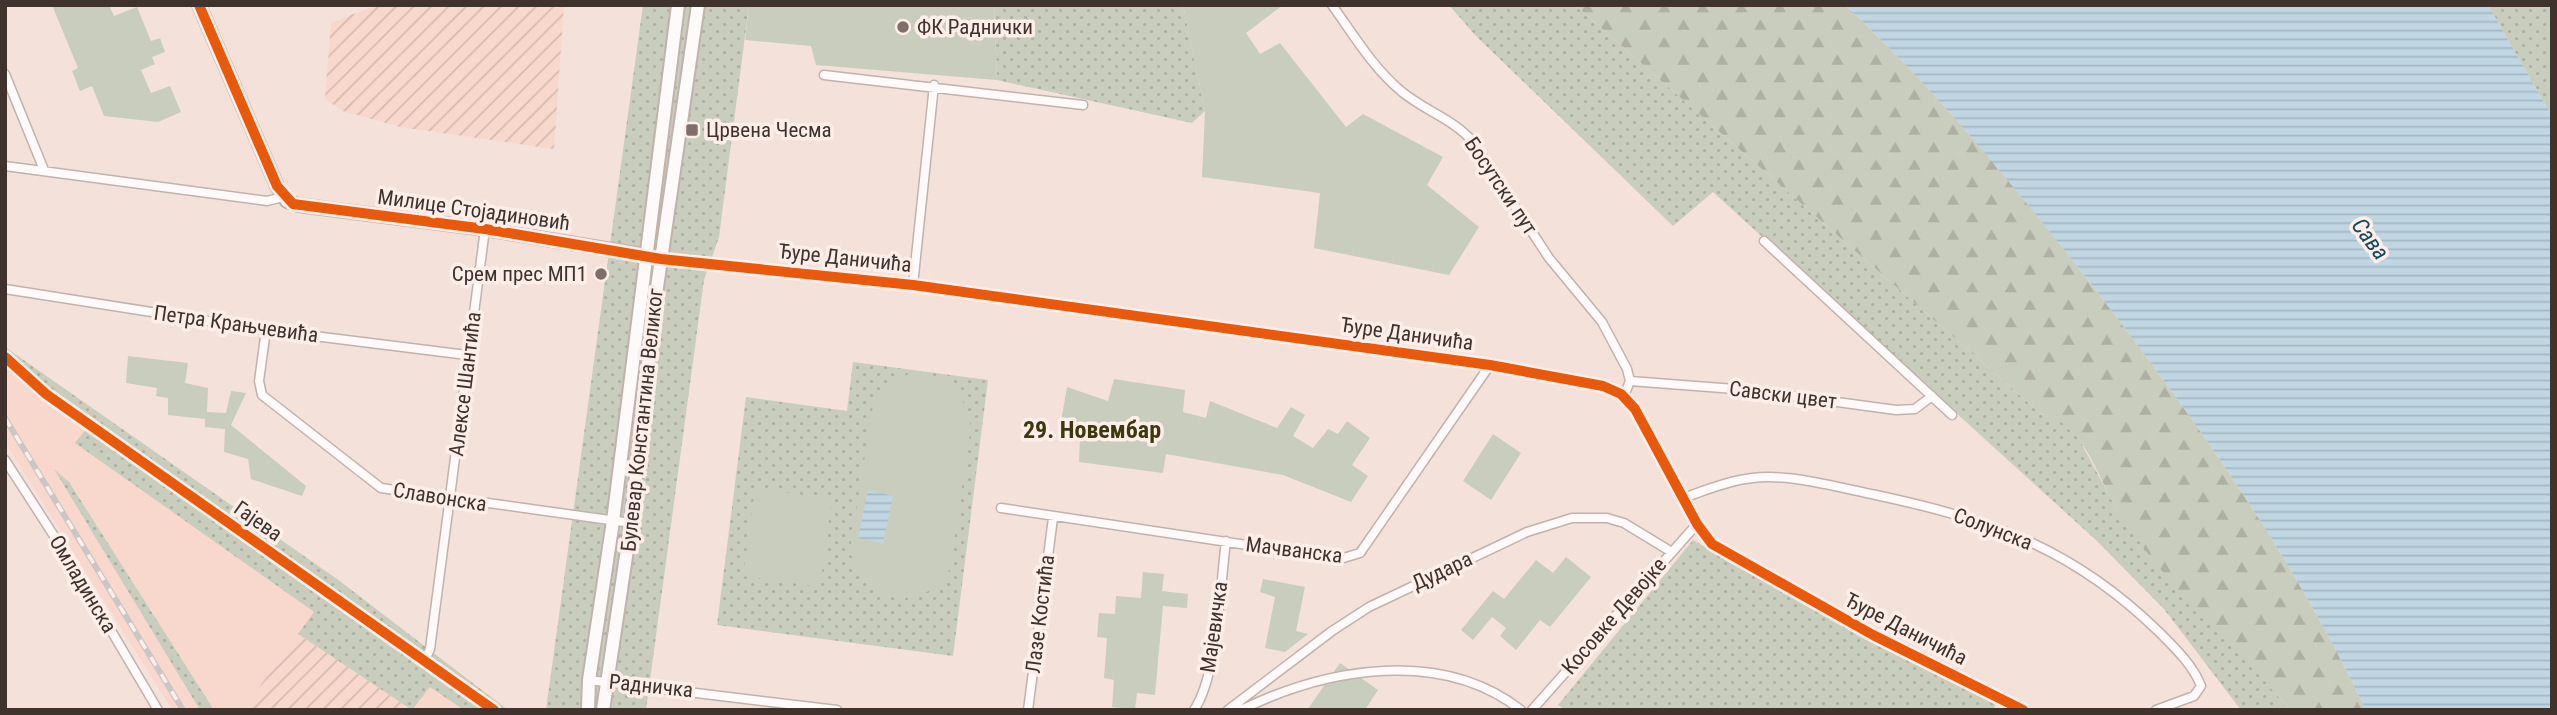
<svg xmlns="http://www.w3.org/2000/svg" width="2557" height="715" viewBox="0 0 2557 715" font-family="'Roboto Condensed',sans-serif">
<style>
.built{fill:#f8d8cd}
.industrial{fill:url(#industrial-furrows)}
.grass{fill:url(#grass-dots)}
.forest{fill:url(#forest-firs)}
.garden{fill:#c9cdbd}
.water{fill:url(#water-rules)}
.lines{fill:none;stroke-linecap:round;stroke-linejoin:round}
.street-casing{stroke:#c1b2ad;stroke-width:11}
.secondary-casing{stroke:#c1b2ad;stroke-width:16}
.street{stroke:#fdfaf9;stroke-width:8}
.secondary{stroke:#fdfaf9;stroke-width:12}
.rail-casing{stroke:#cbc6c4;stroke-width:6}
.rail{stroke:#fdeee9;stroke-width:3.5;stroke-dasharray:10;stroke-linecap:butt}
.cycleway-casing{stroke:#fdeee9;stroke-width:15}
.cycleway{stroke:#e8590c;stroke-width:10}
.poi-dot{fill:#7f6f6a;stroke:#fdeee9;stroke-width:2.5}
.labels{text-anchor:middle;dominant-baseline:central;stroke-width:7;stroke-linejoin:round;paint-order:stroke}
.poi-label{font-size:21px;fill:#40322d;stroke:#fdeee9;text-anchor:start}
.street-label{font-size:21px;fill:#40322d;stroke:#fdeee9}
.water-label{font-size:23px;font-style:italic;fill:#14495d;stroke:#fdeee9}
.quarter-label{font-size:24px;font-weight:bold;fill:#3d380e;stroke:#fdeee9}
</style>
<defs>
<pattern id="industrial-furrows" width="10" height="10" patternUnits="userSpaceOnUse" patternTransform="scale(1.75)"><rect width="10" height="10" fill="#f8d8cd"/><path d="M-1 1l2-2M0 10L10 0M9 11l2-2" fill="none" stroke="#d6bab0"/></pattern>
<pattern id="grass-dots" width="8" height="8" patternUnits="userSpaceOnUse" patternTransform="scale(1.75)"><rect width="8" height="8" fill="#c9cdbd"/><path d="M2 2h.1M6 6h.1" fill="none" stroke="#aeb0a3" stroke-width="1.8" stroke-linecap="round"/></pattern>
<pattern id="forest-firs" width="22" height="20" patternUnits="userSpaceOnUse" patternTransform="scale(1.75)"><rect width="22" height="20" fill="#c9cdbd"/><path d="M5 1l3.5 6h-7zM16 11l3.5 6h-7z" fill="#aeb0a3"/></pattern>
<pattern id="water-rules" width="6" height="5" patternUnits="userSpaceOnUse" patternTransform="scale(1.75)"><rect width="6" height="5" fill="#c0d6e2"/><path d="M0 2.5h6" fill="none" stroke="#a6b8c2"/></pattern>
</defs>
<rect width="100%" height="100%" fill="#f4e1da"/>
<path class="built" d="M5,361L16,374L86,429L76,443L314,612L242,710H214L69,482L200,710H172L5,442Z
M430,686L464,710H412Z"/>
<path class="industrial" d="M376,5H564L554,149L400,127L343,111L325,99L331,23Z
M298,634L412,710H242Z"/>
<path class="grass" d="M643,5H749L719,237L704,280L646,710H546Z
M994,5H1183L1205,111L1192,123L997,80Z
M1449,5H1575L2041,414L2058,418L2079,439L2116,508L2290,710H2241L2164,609L2097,541L1713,192L1673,226L1476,36Z
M2488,5H2552V116Z
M5,347L337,579L508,710H464L430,687L412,710L298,634L314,612L75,443L86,429L16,374L5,361Z
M853,362L988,380L953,656L717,625L746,397L847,411Z
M54,469L69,482L214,710H200Z
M1693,540L1836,621L1996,703L1993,710H1565L1558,705Z"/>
<path class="forest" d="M1575,5H1845C1933,87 2010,180 2084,275C2192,414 2290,551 2366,710H2290C2233,642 2161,583 2115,506C2096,473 2083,423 2041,414Z"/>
<path class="garden" d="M52,5H109L114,16L137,7L151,41L160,38L165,52L152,57L155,64L141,70L151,93L170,86L181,112L158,122L104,116L92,86L80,91L72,71L78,68Z
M749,5H994L997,80L816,65L811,46L745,40Z
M1183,5H1283L1246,33L1260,54L1280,43L1346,127L1363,114L1443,157L1427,185L1479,227L1449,275L1314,248L1320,193L1202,177L1205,111Z
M128,356L188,363L185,383L208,388L207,412L226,413L231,391L246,393L231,425L306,486L302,496L251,479L248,459L224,452L225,429L205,427V419L168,415V398L156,396L157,388L126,383Z
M919,373C952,378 965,395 971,427L950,569C921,617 859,602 850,549L874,400C886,383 897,375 919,373Z
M1114,379L1185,390L1183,412L1206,418L1210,401L1277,428L1291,407L1305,415L1293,436L1313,448L1328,429L1338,434L1347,421L1370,438L1352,465L1368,476L1351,502L1283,475L1166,454L1163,473L1079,462L1080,439L1059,433L1067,387L1108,401Z
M1493,434L1521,453L1491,500L1463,481Z
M755,488L832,499L820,587L743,576Z
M1566,557L1591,577L1550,627L1540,620L1516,650L1500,636L1506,628L1492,617L1473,640L1461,630L1493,591L1504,599L1536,560L1553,573Z
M1143,572L1164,574L1162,591L1188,594L1187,608L1163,606L1155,695L1137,693L1135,709L1112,707L1114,680L1104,678L1107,638L1097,637L1099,613L1115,614L1116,596L1141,598Z
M1263,579L1305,587L1296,631L1308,634L1285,652L1265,648L1275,597L1260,592Z
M1340,663L1378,690L1365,710H1307Z"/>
<path class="water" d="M1845,5H2488L2552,116V710H2366C2290,551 2192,414 2084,275C2010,181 1933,87 1845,5Z
M868,490L893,496L883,543L858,538Z"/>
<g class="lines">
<g class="street-casing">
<path id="street" d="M1332,5C1353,34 1373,68 1401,91C1423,110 1454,119 1473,142L1549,258L1602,322L1627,369L1630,381L1624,396
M5,74L44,170
M824,75L1083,105
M5,166L267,201L283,197
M1764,241L1952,415
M661,259L913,285L1490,365L1603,386L1621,394L1635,409L1697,524L1712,544L1873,635L2023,710
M913,285L934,85
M5,289L266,330L467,355
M266,330L259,381L262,395L381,488L631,523
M5,357L46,394L494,710
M1630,381L1748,390L1896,410L1915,409L1932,396
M5,460L67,556L158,710
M1683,498C1712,488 1740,476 1771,477C1805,478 1842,488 1876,495C1991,520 2072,547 2159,632C2174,647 2193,665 2201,686L2194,696L2156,710
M1001,508L1340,559L1360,553L1490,365
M424,662L430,649L485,229
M589,680L837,710
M1236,706L1243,709C1328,668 1441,648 1521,710
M1028,710L1053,518
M1194,710C1218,675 1220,585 1226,541
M1228,710L1332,631L1369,607L1527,532L1572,518H1607L1624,523L1670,551
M1532,710L1697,524"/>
</g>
<g class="secondary-casing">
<path id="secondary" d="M199,5L277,186L287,201L298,205L485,229L654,257
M588,710L589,680L613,521L678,5
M603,710L631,523L655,301L698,5"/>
</g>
<use href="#street" class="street"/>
<use href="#secondary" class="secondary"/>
<g class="rail-casing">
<path id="rail" d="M5,418L183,710"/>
</g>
<use href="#rail" class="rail"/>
<g class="cycleway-casing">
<path id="cycleway" d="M199,5L277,186L293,204L485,229L661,259L913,285L1490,365L1603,386L1621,394L1635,409L1697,524L1712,544L1873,635L2023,710
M5,357L46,394L494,710"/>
</g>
<use href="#cycleway" class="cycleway"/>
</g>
<g class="poi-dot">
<circle cx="903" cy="27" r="7"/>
<rect x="685" y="123" width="14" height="14" rx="3.5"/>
<circle cx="601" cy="274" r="7"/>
</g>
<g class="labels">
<g class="poi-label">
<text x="917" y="27">ФК Раднички</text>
<text x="706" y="130">Црвена Чесма</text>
<text x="587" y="274" text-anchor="end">Срем прес МП1</text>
</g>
<g class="street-label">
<text transform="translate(1501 186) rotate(56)">Босутски пут</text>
<text transform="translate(474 210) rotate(8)">Милице Стојадиновић</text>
<text transform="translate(845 258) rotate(6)">Ђуре Даничића</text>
<text transform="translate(236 324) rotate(8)">Петра Крањчевића</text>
<text transform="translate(1407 334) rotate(8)">Ђуре Даничића</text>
<text transform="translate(465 384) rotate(-83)">Алексе Шантића</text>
<text transform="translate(1783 395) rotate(7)">Савски цвет</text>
<text transform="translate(642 420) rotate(-84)">Булевар Константина Великог</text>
<text transform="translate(440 497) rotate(9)">Славонска</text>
<text transform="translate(258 521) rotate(35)">Гајева</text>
<text transform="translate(1993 529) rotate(21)">Солунска</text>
<text transform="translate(1294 550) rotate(7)">Мачванска</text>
<text transform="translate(1442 571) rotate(-25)">Дудара</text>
<text transform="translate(83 584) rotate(59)">Омладинска</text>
<text transform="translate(1040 614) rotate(-83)">Лазе Костића</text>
<text transform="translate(1614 616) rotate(-49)">Косовке Девојке</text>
<text transform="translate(1214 627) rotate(-82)">Мајевичка</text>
<text transform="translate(1906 629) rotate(27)">Ђуре Даничића</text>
<text transform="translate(651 686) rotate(6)">Радничка</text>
</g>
<g class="water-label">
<text transform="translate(2370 239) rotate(53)">Сава</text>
</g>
<g class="quarter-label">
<text x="1092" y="430">29. Новембар</text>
</g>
</g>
<rect width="2557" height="715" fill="none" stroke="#40322d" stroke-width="14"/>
</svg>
